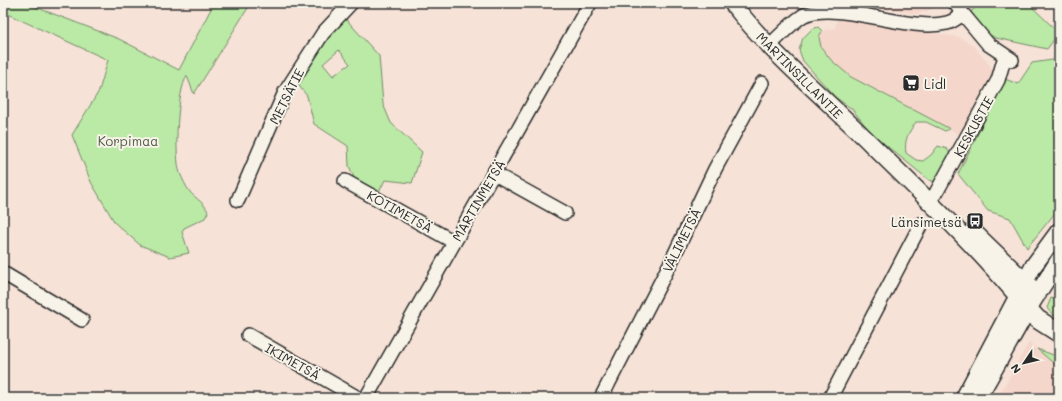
<svg xmlns="http://www.w3.org/2000/svg" width="1062" height="401" viewBox="0 0 1062 401" font-family="Mali,sans-serif">
<style>
.built{fill:#f5d6cb}
.green{fill:#bbe9a6;stroke:#738a68;fill-rule:evenodd}
.lines{fill:none;stroke-linecap:round;stroke-linejoin:round}
.minor-casing{stroke:#2b2b2b;stroke-width:16}
.major-casing{stroke:#2b2b2b;stroke-width:19}
.highway-casing{stroke:#2b2b2b;stroke-width:21}
.minor{stroke:#f7f3e8;stroke-width:13}
.major{stroke:#f7f3e8;stroke-width:16}
.highway{stroke:#f7f3e8;stroke-width:18}
.labels{text-anchor:middle;dominant-baseline:central;stroke-width:4;stroke-linejoin:round;paint-order:stroke}
.street-label{font-size:13px;fill:#2b2b2b;stroke:#f7f3e8}
.poi-label{font-size:13px;fill:#2b2b2b;stroke:#f7f3e8;text-anchor:start}
.park-label{font-size:13px;fill:#4f5a4a;stroke:#f7f3e8}
</style>
<rect width="100%" height="100%" fill="#f6e2d7"/>
<filter id="ink" filterUnits="userSpaceOnUse"><feTurbulence type="fractalNoise" baseFrequency=".025" numOctaves="2"/><feDisplacementMap in="SourceGraphic" scale="8" xChannelSelector="R" yChannelSelector="G"/><feConvolveMatrix kernelMatrix="1 2 1 2 8 2 1 2 1" color-interpolation-filters="sRGB"/></filter>
<g filter="url(#ink)">
<path class="built" d="M859,3H934V4L930,10L917,14Z
M964,3H979L971,12Z
M838,18L883,27L959,37L974,46L997,75L964,137L851,77L831,60L821,47L819,37L822,31L835,28Z
M1029,342L1059,368V398H998Z"/>
<path class="green" d="M3,3H25L119,39L179,70L214,3H251L194,94L187,76C177,90 174,157 180,173C182,178 186,187 190,192C196,199 205,203 208,212L205,218L184,228L182,232L189,253L170,257L140,245L115,223L91,182L72,135L99,91L108,60L3,12Z
M979,3H1028L1059,33L1047,49L996,38L988,34L971,12Z
M345,18L379,56L383,104L391,123L422,152L412,183L385,180L379,192L355,180L349,166L348,146L314,124L307,96L296,82L311,65L325,40ZM339,50L350,64L333,76L323,64Z
M818,27L822,31L819,37L821,47L831,60L851,77L950,129L945,131L926,122H916C908,133 904,140 906,153L916,160L923,161L931,155L938,146L947,149L951,155L936,182L929,180L872,134L852,109L835,97L803,61L799,50L803,38L812,29Z
M1059,59V208L1027,248L1010,218L988,211L958,174L1005,79L1018,84L1032,63Z
M1051,298L1057,300L1059,319L1050,312L1047,308Z
M1037,349L1059,357V368Z"/>
<g class="lines">
<g class="minor-casing">
<path id="minor" d="M963,14L988,44L1012,60
M769,46C780,36 791,23 804,15C840,0 907,33 947,23C953,22 958,17 963,14L955,3
M493,173L565,213
M345,181L454,242
M936,193L998,80L1005,56
M238,200L285,92L323,33L351,3
M3,273L82,320
M248,335L358,398
M366,398L590,3
M601,398L670,264L715,169L762,83
M830,398L921,224"/>
</g>
<g class="major-casing">
<path id="major" d="M732,3C773,56 825,98 872,145C926,198 980,250 1028,309
M973,231L1038,294
M964,398L1034,265L1059,231
M978,398L1028,309L1059,260"/>
</g>
<g class="highway-casing">
<path id="highway" d="M1028,309L1037,319L1059,333"/>
</g>
<use href="#minor" class="minor"/>
<use href="#major" class="major"/>
<use href="#highway" class="highway"/>
</g>
</g>
<defs>
<g id="supermarket-square" transform="scale(0.9)"><rect x="-9" y="-9" width="18" height="18" rx="4" fill="#2b2b2b" stroke="#f7f3e8"/><path d="M-6-5.5h2.5l.6 2H6L4.5 2H-2.5L-4.4-4H-6ZM-1.5 3.2a1.3 1.3 0 1 0 .1 0ZM3 3.2a1.3 1.3 0 1 0 .1 0Z" fill="#fff"/></g>
<g id="bus-square" transform="scale(0.9)"><rect x="-9" y="-9" width="18" height="18" rx="4" fill="#2b2b2b" stroke="#f7f3e8"/><path d="M-5-6H5V4H4V6H2V4H-2V6H-4V4H-5ZM-3.5-4V0h7V-4ZM-3.5 1.2v1.5H-2V1.2ZM2 1.2v1.5H3.5V1.2Z" fill="#fff"/></g>
</defs>
<g fill-rule="evenodd">
<use href="#supermarket-square" x="911" y="83"/>
<use href="#bus-square" x="975" y="221"/>
</g>
<g class="labels">
<g class="street-label">
<text transform="translate(800 75) rotate(45)">MARTINSILLANTIE</text>
<text transform="translate(286 96) rotate(-63)">METSÄTIE</text>
<text transform="translate(973 126) rotate(-61)">KESKUSTIE</text>
<text transform="translate(478 200) rotate(-60)">MARTINMETSÄ</text>
<text transform="translate(400 211) rotate(29)">KOTIMETSÄ</text>
<text transform="translate(681 240) rotate(-64)">VÄLIMETSÄ</text>
<text transform="translate(293 361) rotate(29)">IKIMETSÄ</text>
</g>
<g class="poi-label">
<text x="924" y="83">Lidl</text>
<text x="962" y="221" text-anchor="end">Länsimetsä</text>
</g>
<g class="park-label">
<text x="128" y="140">Korpimaa</text>
</g>
</g>
<rect width="1062" height="401" fill="none" stroke="#f7f3e8" stroke-width="16"/>
<rect x="8" y="8" width="1046" height="385" fill="none" stroke="#2b2b2b" stroke-width="1.5" filter="url(#ink)"/>
<g transform="translate(1024 363) rotate(235)" stroke="#f7f3e8" stroke-width="3" paint-order="stroke">
<path d="M0-3L7 15L0 10L-7 15Z" fill="#2b2b2b"/>
<text y="-6" font-size="11" font-weight="bold" text-anchor="middle" fill="#2b2b2b">N</text>
</g>
</svg>
